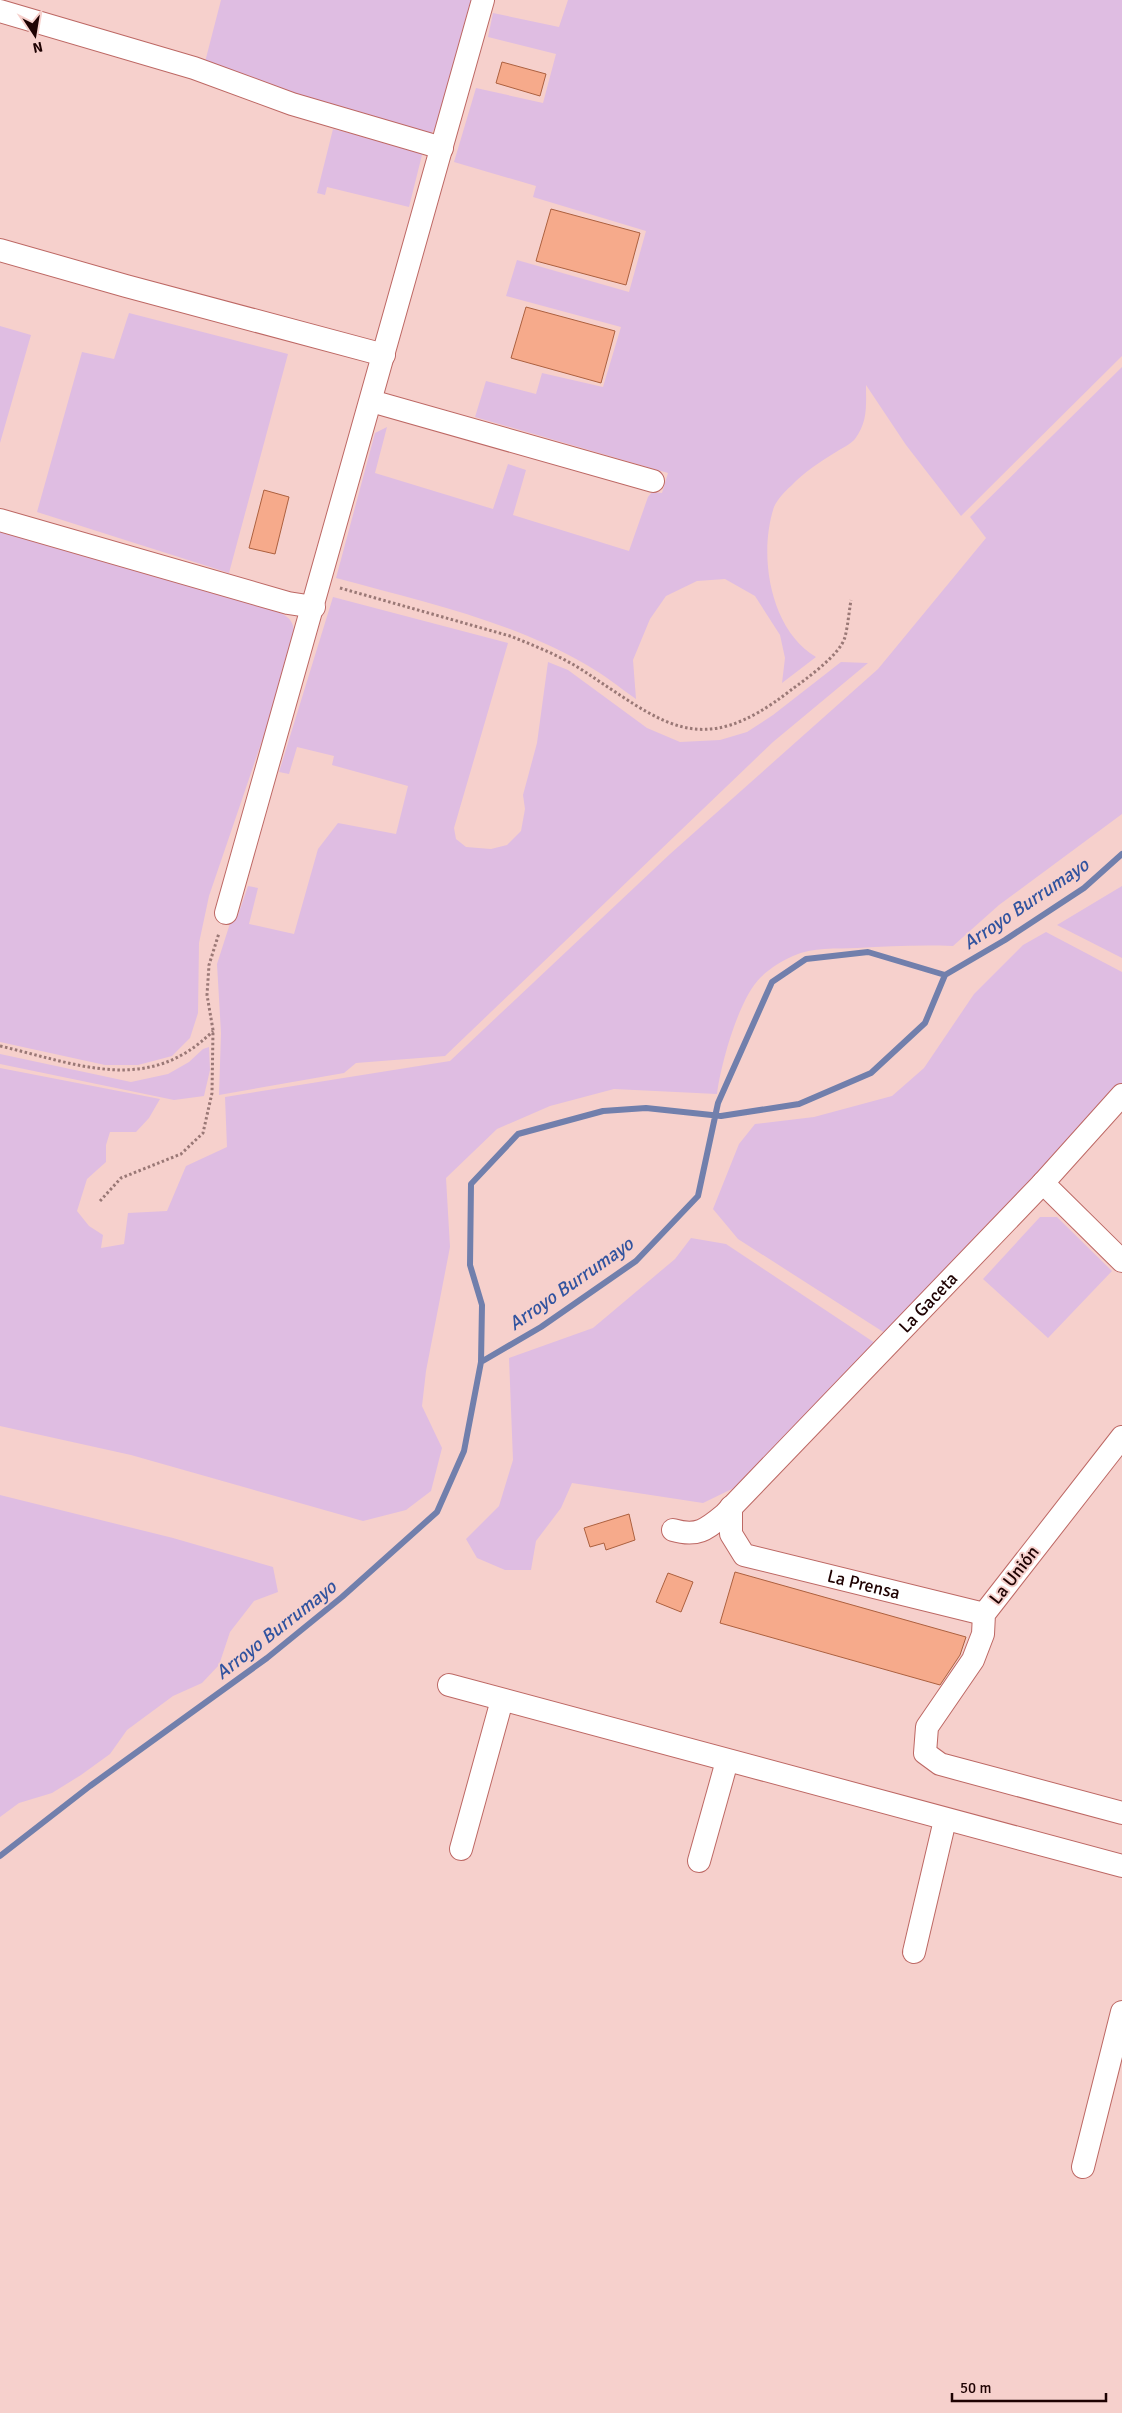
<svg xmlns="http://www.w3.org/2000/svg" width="1122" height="2413" viewBox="0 0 1122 2413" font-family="Signika,sans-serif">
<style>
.green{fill:#dfbde2}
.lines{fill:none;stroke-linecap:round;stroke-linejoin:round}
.stream{stroke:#717fac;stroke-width:6}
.building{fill:#f6aa8b;stroke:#ac603f}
.street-casing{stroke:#bd6864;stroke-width:24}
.path{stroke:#9a7876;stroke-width:3;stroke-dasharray:2.5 2.5;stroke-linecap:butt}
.street{stroke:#fff;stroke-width:22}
.labels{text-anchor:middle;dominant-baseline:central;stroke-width:4;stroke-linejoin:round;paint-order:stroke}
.street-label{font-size:18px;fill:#1e0202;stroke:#f6d0cc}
.water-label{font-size:19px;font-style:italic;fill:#31539f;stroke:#f6d0cc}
</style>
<rect width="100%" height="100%" fill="#f6d0cc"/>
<path class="green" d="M221,0H474L437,125L431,134L311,107L205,62Z
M568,0H1122V356L961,516L906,445L866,385C866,406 868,421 855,439C851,444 842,448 836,452C820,462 804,472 791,486C785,491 777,500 774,507C758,555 770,630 816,657L782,683L785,658L780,635L755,596L725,579L697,581L666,596L650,619L633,660L636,699C619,687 603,674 585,664C508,620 421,601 336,578L375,433L387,427L375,473L493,509L508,464L526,470L513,515L629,551L648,497L652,492L662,493L668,473L475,417L486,381L536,394L542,373L603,387L621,327L506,296L517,260L629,292L646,231L533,197L536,186L454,162L476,88L543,103L556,54L488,37L493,13L559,27Z
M333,129L423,151L409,207L327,187L325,195L317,193Z
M129,313L288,354L229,573L37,512L82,352L114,359Z
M0,326L31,335L0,443Z
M1122,367V814L999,905L953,946C921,945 889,946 857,948C836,949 813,947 793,956C783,960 769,969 761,977C739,998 721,1063 717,1094L614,1089L550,1106L497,1129L446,1178L450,1247L426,1371L422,1406L442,1448L431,1491L406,1510L363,1521L131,1455L0,1426V1068L160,1099L149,1118L136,1132H110L106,1145V1162L87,1179L77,1211L89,1226L103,1235L101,1248L124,1244L128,1213L167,1211L186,1166L227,1147L225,1097L450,1061L670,854L878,669L986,538L970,517Z
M0,532L271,609C299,619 294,627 292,653L209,896L199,943L198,1013L190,1038L172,1056L138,1065H105L0,1042Z
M333,597L508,643L454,828L456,839L466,847L491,849L507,845L521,831L525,809L523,795L537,743L548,662L568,670L647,728L680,742L720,740L747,732L773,715L841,662L868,663L773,742L445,1056L356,1063L344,1073L219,1095L221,1033L217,964L233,914L238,915L248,886L258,888L249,924L294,934L318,849L338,823L396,834L408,786L332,765L334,756L297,747L289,774L279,772Z
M1122,886V958L1057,925Z
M1046,932L1122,972V1085L888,1335L738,1239L713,1209L739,1144L755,1124L814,1117L892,1096L924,1068L974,994L1023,945Z
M209,1047L210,1070L204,1096L174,1100L0,1064V1054L131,1082L168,1074L189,1062L203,1049Z
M1040,1217H1057L1112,1271L1048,1338L983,1279Z
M691,1238L726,1244L878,1345L734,1488L703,1503L572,1483L561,1508L536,1541L531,1570H505L477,1558L466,1539L499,1506L513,1460L509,1358L593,1328L675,1259Z
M0,1495L173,1538L273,1567L278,1592L254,1601L230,1632L219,1665L202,1683L173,1696L127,1730L110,1754L81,1775L52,1793L19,1803L0,1817Z"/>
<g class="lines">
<path class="stream" d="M481,1362L482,1305L470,1265L471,1184L518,1134L603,1111L646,1108L721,1116L799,1104L871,1073L925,1023L945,975
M0,1856L90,1786L267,1658L342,1597L437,1512L464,1451L481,1362L541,1327L636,1261L698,1196L718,1103L772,982L806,959L868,952L945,975L1005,940L1084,888L1122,854"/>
</g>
<path class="building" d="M502,62L546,74L540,96L496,83Z
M551,209L640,233L626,285L536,261Z
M526,307L615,331L601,383L511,358Z
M264,490L289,497L275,554L249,548Z
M629,1514L635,1540L606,1550L604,1543L590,1547L584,1528Z
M735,1572L966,1637L960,1655L940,1685L720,1623Z
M668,1573L693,1582L681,1612L656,1602Z"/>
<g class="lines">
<g class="street-casing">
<g id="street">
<path d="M0,11L194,68L292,104L442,148"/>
<path d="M0,250L126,286L384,355"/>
<path d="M371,401L653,481"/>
<path d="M0,520L288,603L314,607"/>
<path d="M226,913L483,0"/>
<path d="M1043,1183L1122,1261"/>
<path d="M1122,1437L984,1614L983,1634L973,1660L927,1727L925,1753L940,1764L1122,1813"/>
<path id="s1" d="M731,1507V1534L744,1555L984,1614"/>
<path id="s2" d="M673,1530C697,1537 706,1530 724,1515L1043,1183L1122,1095"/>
<path d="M449,1685L1122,1866"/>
<path d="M461,1849L502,1700"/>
<path d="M699,1861L727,1761"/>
<path d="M914,1952L945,1820"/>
<path d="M1083,2167L1122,2012"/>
</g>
</g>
<path class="path" d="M340,588L510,636C533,645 558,655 579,668C663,722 698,763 791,690C806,679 840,655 845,637C848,625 849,612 851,600
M0,1046C78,1064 148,1096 213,1031
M100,1201L121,1178L181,1154L203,1133L212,1093L213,1030L207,995L209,965L219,933"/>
<use href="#street" class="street"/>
</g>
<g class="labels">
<g class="street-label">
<text stroke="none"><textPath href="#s2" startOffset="351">La Gaceta</textPath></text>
<text transform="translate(1014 1575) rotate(-52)">La Unión</text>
<text stroke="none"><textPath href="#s1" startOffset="175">La Prensa</textPath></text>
</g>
<g class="water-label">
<text transform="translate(1026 904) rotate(-34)">Arroyo Burrumayo</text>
<text transform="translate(571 1284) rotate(-35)">Arroyo Burrumayo</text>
<text transform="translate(276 1630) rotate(-38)">Arroyo Burrumayo</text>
</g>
</g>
<g transform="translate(35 35) rotate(168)" stroke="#f6d0cc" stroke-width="4" paint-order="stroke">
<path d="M0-4L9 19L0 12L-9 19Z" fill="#1e0202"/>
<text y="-8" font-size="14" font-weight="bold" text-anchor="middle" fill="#1e0202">N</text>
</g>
<path d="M952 2393v8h154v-8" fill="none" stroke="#1e0202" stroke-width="2.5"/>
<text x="960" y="2393" font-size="15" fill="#1e0202" stroke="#f6d0cc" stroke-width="4" paint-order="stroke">50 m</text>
</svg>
